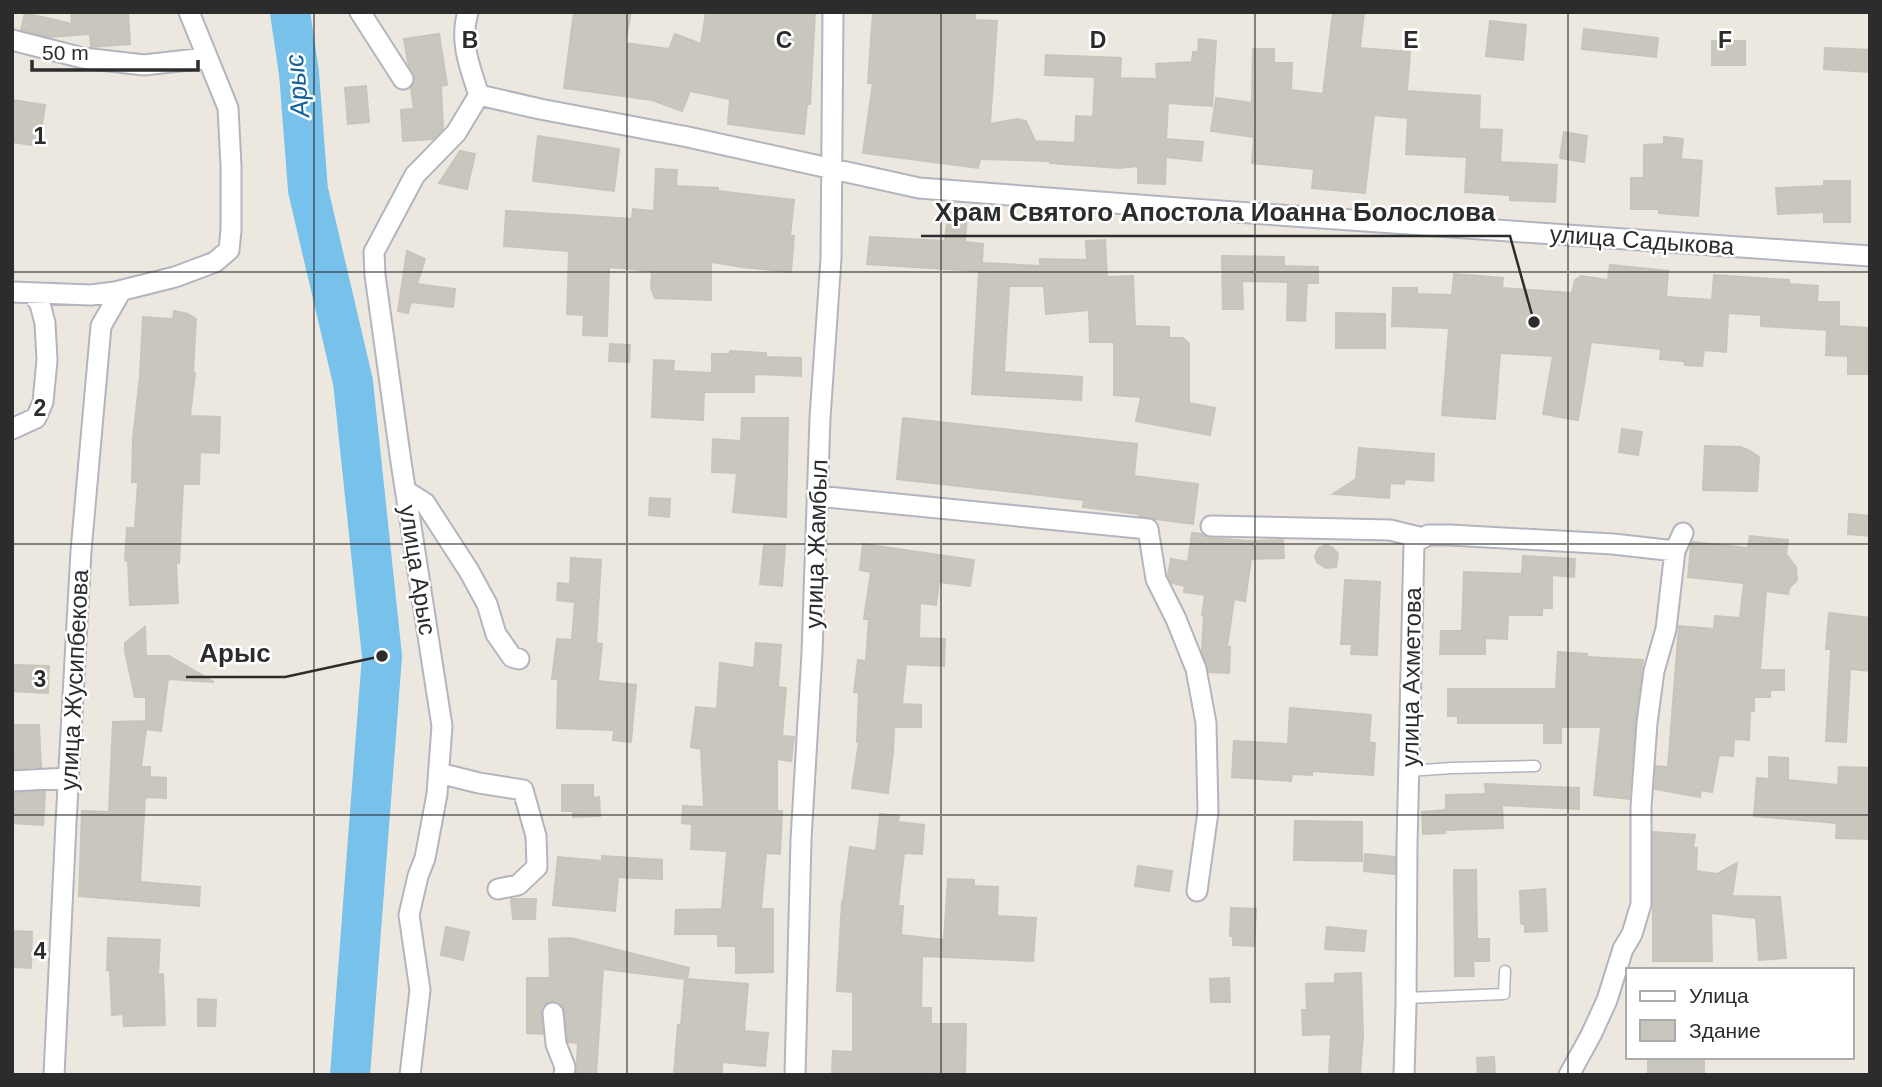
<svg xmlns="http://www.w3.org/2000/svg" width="1882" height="1087" viewBox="0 0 1882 1087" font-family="Helvetica,sans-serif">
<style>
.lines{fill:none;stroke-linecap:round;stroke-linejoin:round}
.river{stroke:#77c1ea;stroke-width:40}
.building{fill:#c9c6be;stroke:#c9c4b9;stroke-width:2}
.service-casing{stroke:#b3b4bf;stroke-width:13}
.minor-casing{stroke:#b3b4bf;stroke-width:23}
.service{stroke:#fff;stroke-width:10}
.minor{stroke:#fff;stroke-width:19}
.grid{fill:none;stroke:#2c2c2c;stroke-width:2;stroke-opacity:0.55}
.labels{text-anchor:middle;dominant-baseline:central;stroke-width:5;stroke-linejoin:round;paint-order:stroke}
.street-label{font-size:24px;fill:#2c2c2c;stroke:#fff}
.water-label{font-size:26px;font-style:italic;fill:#135f99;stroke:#fff}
.grid-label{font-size:23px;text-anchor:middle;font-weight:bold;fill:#2c2c2c;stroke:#fff;stroke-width:5;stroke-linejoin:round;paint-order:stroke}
.leader{fill:none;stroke:#2c2c2c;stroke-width:2.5}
.callout-dot{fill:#2c2c2c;stroke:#fff;stroke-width:2.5}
.callout-label{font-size:26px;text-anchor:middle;font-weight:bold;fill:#2c2c2c;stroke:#fff;stroke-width:5;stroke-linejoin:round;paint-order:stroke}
</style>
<rect width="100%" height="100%" fill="#ede8df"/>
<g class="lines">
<path class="river" d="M290,12L299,73L308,190L353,382L382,656L350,1075"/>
</g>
<path class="building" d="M71,12H128L130,44L91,47L90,34L49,37L21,30L25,13L72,24Z
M574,12H631L625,43L669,49L675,34L701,44L706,12H815L810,104H807L804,134L728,124L730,99L690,91L682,111L652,100L564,88Z
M873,12H975V20L997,21L990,124L1017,119L1026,121L1035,141L1075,143L1076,116L1093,117L1095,77L1045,75L1046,55L1121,58L1120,78L1157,79L1156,64L1192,62L1193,52H1198L1199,39L1216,41L1212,106L1168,103L1166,139L1203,142L1201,161L1166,157L1165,184L1138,183V166L1119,168L1050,163V161L980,159L978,168L863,153L873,83H868Z
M1333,12H1364L1360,48L1410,52L1407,91L1480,96L1479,129L1502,130L1500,162L1557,165L1555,202L1510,200V195L1465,192L1467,157L1406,154L1408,118L1374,115L1365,193L1312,188L1314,169L1252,163L1254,137L1211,131L1216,98L1252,103L1253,49H1274V63H1292L1291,90L1323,94Z
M1490,21L1526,25L1523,60L1486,56Z
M1584,29L1658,38L1656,57L1582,49Z
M439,34L447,85L441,86L443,129L433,139L403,141L401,110L414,109L411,88L415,79L408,63L404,39Z
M1712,41H1745V65H1712Z
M1825,48L1870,50V72L1824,69Z
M366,86L369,122L348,124L345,88Z
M12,100L45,105L39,146L12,142Z
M1564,132L1587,136L1584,162L1560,158Z
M538,136L619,149L614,191L533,181Z
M1664,137L1683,139L1681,159L1702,161L1698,216L1659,213V209H1631V178H1644V145L1664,144Z
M460,151L475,154L467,189L439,183Z
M656,169L677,170L676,186L718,188V191L794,200L790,236H794L791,272L742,267L711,262V300L655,298L651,288L652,271L609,267L607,336L583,335L584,315L567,314L569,251L504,246L506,211L632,219L633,209L654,211Z
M1824,181H1850V222H1824V212L1778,214L1776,188L1824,186Z
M948,212L967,214L965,242L983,244L982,263L1040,266V259L1087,260L1086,241L1105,240L1107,277L1133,276L1135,326L1169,327V338H1183L1189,344V403L1215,408L1210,435L1136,421L1141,397L1114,395V342H1090L1089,310L1046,314L1044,286H1009L1004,372L1082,377L1081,400L972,394L979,271L867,264L870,237L945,241Z
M407,251L425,259L417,284L455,289L453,307L411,302L408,313L398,311Z
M1222,256L1284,257V266L1318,267V283H1307L1305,321L1287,320L1288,282L1242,281L1243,309H1223Z
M1610,265L1668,271L1666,297L1712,300L1714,275L1789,280V284L1818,286L1817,302H1839V326L1867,328V374H1848V356L1826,355L1827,330L1761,326V315L1728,313L1726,352L1704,350L1702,366L1685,365L1684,361L1660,359L1661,349L1591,342L1578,420L1543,414L1553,356L1500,353L1495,419L1442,415L1449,328L1392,326L1393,288H1417V294L1452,295L1454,274L1503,278L1502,288L1572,293L1575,280L1581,276L1608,280Z
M174,311L188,314L196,319L193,372L195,373L190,416L220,417L219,453L200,452L199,484H183L179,563H176L178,603L130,605L128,561L125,560L127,528H135L138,482H132L133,438L140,376L143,317L173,319Z
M1336,313L1385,314V348H1336Z
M610,344L630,345L629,362L609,361Z
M730,351L766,353V357L801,358V376L754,374V392H704L703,420L652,417L654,360L674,361L673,371L712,373V354H730Z
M742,418H788L786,517L733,512L737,473L712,472L713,439L741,441Z
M903,418L1137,444L1134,476L1198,484L1193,524L1155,519L1139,516V514L1083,507L1084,500L897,479Z
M1622,429L1642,432L1638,455L1619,452Z
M1705,446L1740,447L1750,451L1759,457L1757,491L1703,490Z
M1359,448L1434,454L1433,481L1405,479L1404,484L1390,483L1389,498L1333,494L1356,479Z
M650,498L670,499L669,517L649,515Z
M1849,514L1870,516V536L1848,534Z
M1192,533L1202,534L1211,538L1250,541L1283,540L1284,558L1251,559L1245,601L1234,599L1227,647H1230L1229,673L1209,672L1202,650L1204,615H1202L1205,595L1184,592L1185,586L1172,583L1168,575L1171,559L1188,562Z
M1750,536L1788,540L1786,554L1796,567L1797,580L1789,588L1788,594L1766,591L1760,670H1784V690H1770V697H1754V711H1750L1749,740L1734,739L1733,756L1719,755L1712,792L1701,790L1700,797L1655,789L1656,766L1668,767L1679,626L1714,629L1715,616L1740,618L1744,583L1688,577L1691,545L1693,542L1748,548Z
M863,544L974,560L970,586L939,582L936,605L920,603L919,638L945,639L944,666L906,664L902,704L921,705V727H894L893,752L888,793L852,788L859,742H857L859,693L854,692L858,660L866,661L869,619H864L871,572L860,570Z
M764,545H785L782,586L760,584Z
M1326,545L1333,548L1338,554L1336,567L1326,568L1317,562L1315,557L1317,551L1319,548Z
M1523,556L1575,559L1574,577L1552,575V608H1542V615H1508L1507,639L1485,638V654H1440L1441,631H1462L1464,572L1522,574Z
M571,558L601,560L596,643L602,644L598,681L636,685L631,742L613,740L614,730L557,728L558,679H552L557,639L572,640L575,602L557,600L558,583L570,584Z
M1345,580L1380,582L1377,655L1351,654L1352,644H1341Z
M1829,613L1870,618V671L1850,669L1846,742L1826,741L1831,649H1826Z
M145,627L146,656H169L214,682L168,679L161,731L146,729L141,767H150V777L166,778V798L145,797L140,882L200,887L199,906L79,896L82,811L109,812L113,722L146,721V697H135L125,651V643Z
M756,643L781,645L778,687L786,688L782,736L794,737L791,761L777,759V811H782L780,854L766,853L761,909H773V972L736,973V946H718V934H675L676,910L722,909L727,851L691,849L692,824L682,823L683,806L704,807L701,749L691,747L696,707L717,709L720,663L754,668Z
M1558,652L1587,654V657L1643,660L1635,722L1629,799L1594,795L1601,727H1561V743H1544V723H1458V716H1448V689H1556Z
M12,665L49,666L48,693L12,691Z
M1290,708L1371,715L1369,742L1375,743L1373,775L1312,771V775L1292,774L1291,781L1232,777L1234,741L1288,744Z
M13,725H39L41,767L14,769Z
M1769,757L1788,758V780L1838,785L1839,767L1870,768V839L1836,838L1837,823L1754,816L1757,778L1769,779Z
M1485,784L1579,788V809L1502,805L1503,828L1445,830V833L1423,834L1422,812L1446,810V795L1486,794Z
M562,785H593V798L599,797L600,816L573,817V811H562Z
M45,791L43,825L12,823V793Z
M880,814L899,816L898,822L924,825L922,854L904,853L898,906H903L901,935L944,940L948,879L974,880V886L998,887L997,916L1036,918L1033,961L922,956L921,1008H931V1024H966L965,1075H923V1072H884V1075H832L833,1051L853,1052V992L837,991L842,902H843L850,847L876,851Z
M1295,821L1362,822V861L1294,860Z
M1653,832L1695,835L1693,848H1697L1696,871L1717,874L1737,863L1732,896L1780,897L1786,958L1759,960L1756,918L1711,913L1712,961H1653Z
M1365,854L1395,857V874L1364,871Z
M602,856L662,860V879L618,877L615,911L553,905L558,857L602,861Z
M1138,866L1172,871L1169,891L1135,886Z
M1454,870H1476L1477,939H1489V961H1473L1474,976H1455Z
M1545,889L1547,931L1525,932V925L1521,923L1520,891Z
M511,899H536L535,919H513Z
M1231,908L1256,909L1254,946L1233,945V936H1230Z
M446,927L469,932L463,960L441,955Z
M1327,927L1366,931L1364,951L1325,949Z
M12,931L32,932L31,968L14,967Z
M108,938L160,940L158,975L163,974L165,1025L124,1026L123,1014L112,1015L110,971L107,970Z
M571,938L689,968L687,979L748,984L744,1031L768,1033L765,1066L722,1062V1075H674L678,1025H681L685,979L603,969L596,1075H576L578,1043L568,1042L565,1012L563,1005L553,1001L545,1004L541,1013L543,1034L527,1033V978H550L549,939Z
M1361,973L1363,1034L1360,1075H1329L1331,1034L1303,1035L1302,1010H1307L1306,984L1335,983V974Z
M1229,978L1230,1002H1211L1210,979Z
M198,999L216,1000L215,1026H198Z
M1494,1057L1495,1075H1478L1477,1058Z
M1648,1057H1704V1075H1648Z"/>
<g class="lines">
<g class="service-casing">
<path id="service" d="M1408,771L1452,768L1535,766
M1406,998L1504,994L1505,971"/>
</g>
<g class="minor-casing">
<path id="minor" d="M360,12L403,79
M468,12C459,41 470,68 479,95
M12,40L83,58L144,65L206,58
M12,292L91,295L115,292L175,277L215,262L229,250L231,230V166L228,108L189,12
M12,429L36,418L43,402L47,360L45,323L40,304L32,293
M406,491L425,503L469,571L487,604L496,634L512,657L519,659
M817,496L1148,529L1156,579L1176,619L1196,669L1206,723L1208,812L1197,891
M1211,526L1390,530L1423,538
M439,773L479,783L523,790L536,836L537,867L518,885L498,889
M12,781L68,778
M553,1013L556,1044L565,1067L564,1075
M54,1075L66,823L81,551L101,326L121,291
M410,1075L420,990L409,915L418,876L425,858L437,794L442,726L401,462L375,275L374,252L415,175L456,133L479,95L540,109L688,137L919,188L1178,208L1870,256
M795,1075L801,840L812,653L820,418L831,258L833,12
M1404,1075L1406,1005L1407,845L1414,543L1428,535H1450L1613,544L1675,551
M1569,1075L1591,1035L1607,1000L1623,949L1632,934L1641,904V807L1647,723L1654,671L1666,629L1675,551L1683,533"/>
</g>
<use href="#service" class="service"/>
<use href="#minor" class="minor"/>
</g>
<path class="grid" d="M314,12V1075M627,12V1075M941,12V1075M1255,12V1075M1568,12V1075M12,272H1870M12,544H1870M12,815H1870"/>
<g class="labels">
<g class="street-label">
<text transform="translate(1642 240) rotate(4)">улица Садыкова</text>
<text transform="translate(816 544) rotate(-88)">улица Жамбыл</text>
<text transform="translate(418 570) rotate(81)">улица Арыс</text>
<text transform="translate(1411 677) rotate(-89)">улица Ахметова</text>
<text transform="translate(74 680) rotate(-87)">улица Жусипбекова</text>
</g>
<g class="water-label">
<text transform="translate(297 86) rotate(-96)">Арыс</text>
</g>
</g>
<g class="grid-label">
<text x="470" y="48">B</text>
<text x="784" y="48">C</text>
<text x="1098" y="48">D</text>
<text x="1411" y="48">E</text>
<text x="1725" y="48">F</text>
<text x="40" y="144">1</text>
<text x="40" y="416">2</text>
<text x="40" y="687">3</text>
<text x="40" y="959">4</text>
</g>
<path class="leader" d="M1534 322L1510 236H921M382 656L285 677H186"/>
<g class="callout-dot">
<circle cx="1534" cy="322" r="7"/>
<circle cx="382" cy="656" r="7"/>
</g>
<g class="callout-label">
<text x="1215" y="221">Храм Святого Апостола Иоанна Болослова</text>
<text x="235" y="662">Арыс</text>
</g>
<rect width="1882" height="1087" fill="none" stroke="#2c2c2c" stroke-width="28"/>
<rect x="1626" y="968" width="228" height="91" fill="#ffffff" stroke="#ababab" stroke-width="2"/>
<rect x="1640" y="991" width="35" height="10" fill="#ffffff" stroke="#ababab" stroke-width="2"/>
<text x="1689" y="1003" font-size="21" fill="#2c2c2c">Улица</text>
<rect x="1640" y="1020" width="35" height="21" fill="#c9c6be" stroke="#ababab" stroke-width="2"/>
<text x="1689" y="1038" font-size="21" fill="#2c2c2c">Здание</text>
<path d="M32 60v10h166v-10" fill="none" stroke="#2c2c2c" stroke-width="3.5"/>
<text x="42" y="60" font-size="21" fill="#2c2c2c" stroke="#ffffff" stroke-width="5" paint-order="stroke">50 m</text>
</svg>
